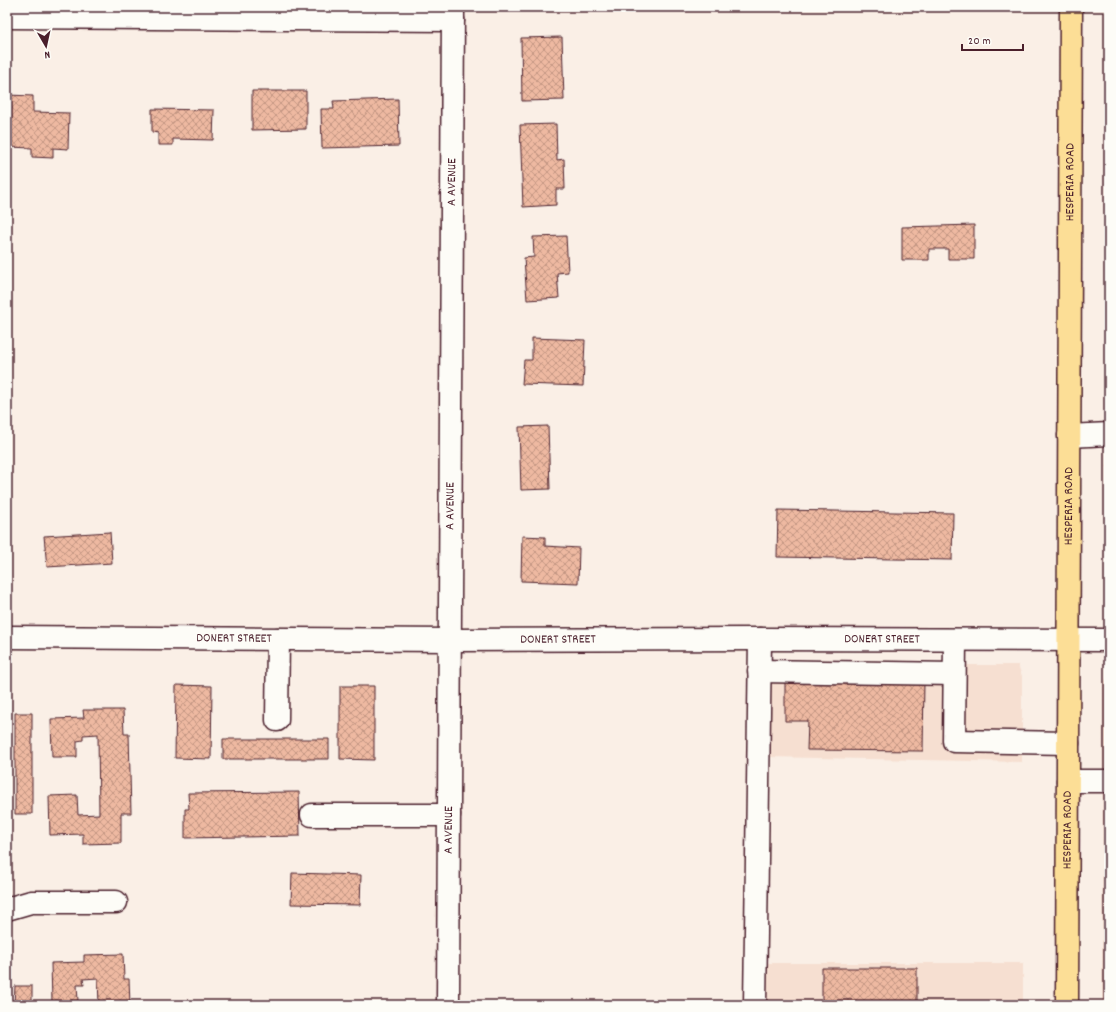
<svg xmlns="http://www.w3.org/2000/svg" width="1116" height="1012" viewBox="0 0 1116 1012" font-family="Dekko,sans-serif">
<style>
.built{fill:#f6dfd1}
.building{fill:url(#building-cross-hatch);stroke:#4a1f2b}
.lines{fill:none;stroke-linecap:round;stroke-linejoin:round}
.minor-casing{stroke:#4a1f2b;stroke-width:25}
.major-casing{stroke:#4a1f2b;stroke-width:25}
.minor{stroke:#fdfcf7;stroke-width:22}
.major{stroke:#fcde96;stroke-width:22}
.labels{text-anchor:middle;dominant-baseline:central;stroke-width:3.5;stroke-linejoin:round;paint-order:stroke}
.street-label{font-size:13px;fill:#4a1f2b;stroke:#fdfcf7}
</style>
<defs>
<pattern id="building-cross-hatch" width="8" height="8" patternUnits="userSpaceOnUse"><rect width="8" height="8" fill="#eeb9a1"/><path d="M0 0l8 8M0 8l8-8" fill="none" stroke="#c39683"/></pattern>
</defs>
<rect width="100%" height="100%" fill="#faefe6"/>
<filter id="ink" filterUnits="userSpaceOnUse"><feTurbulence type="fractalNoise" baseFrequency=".025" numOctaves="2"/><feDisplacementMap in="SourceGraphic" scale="8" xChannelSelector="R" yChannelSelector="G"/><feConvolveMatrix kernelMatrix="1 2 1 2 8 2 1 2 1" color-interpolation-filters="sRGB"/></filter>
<g filter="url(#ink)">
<path class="built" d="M1107,7H1109V608L1106,606Z
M766,665H1018L1022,676V762L766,757Z
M1109,675V1005H1102L1103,683Z
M766,963H1023V1005H765Z"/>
<path class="building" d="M562,37L564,100L522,101L521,38Z
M252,91H306V129L252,130Z
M7,95L33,96V112L69,113L68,149L53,148V158L32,157V148L9,147L10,116H7Z
M398,99L399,146L322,148L321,109H334L333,101Z
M152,109L214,110L213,140L173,139V145H158V133L152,132Z
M556,124L557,160L564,159L565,189H556V205L523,207L520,125Z
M974,225V259H948V249H929V260H902V227Z
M566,236L568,272L557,273L559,298L527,300L524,258L534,257L533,237Z
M532,338L585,340L583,386L522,384L524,360H532Z
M548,426L550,489L521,490L519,427Z
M778,510L953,513L952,560L777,557Z
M7,518H9L11,547H7Z
M110,532L112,563L47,567L44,536Z
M522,536L545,537V546L579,548L578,583L521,581Z
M785,678L924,680L923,751L807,750L808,721H785Z
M176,685L212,686L211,759L175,758Z
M340,686H374V760L340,759Z
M83,710H123L124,734H129L131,813H121V843L83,844V834L50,835L49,796L77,795L78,815L99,814L98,734L83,735V740L77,741V757H52L51,719L84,718Z
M15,713H32V814H15Z
M223,739H329V759H223Z
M299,792L300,836L185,838V809H189L188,793Z
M292,873L361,875L360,905L291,904Z
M123,954L124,979H129L130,1005H99L98,978L83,979L84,985H77L78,1001L52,1002L51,963L84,962V955Z
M822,968H917V1005H822Z
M15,986H32V1005H14Z"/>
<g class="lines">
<g class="minor-casing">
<g id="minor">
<path d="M7,17L453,20"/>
<path d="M1069,436L1109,434"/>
<path id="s1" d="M7,637L450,640L760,639L1109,640"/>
<path d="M955,640L954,741L1068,743"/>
<path d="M759,671L954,674"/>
<path d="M277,720L278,639"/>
<path d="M1068,781H1109"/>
<path d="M312,815H449"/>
<path d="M7,909L31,902H116"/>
<path id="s2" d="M448,1005L453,7"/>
<path d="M755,1005L760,639"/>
</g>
</g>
<g class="major-casing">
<g id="major">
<path id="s3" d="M1067,1005L1071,7"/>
</g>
</g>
<use href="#minor" class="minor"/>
<use href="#major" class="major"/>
</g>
</g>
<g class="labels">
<g class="street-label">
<text stroke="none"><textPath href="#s2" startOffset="823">A AVENUE</textPath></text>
<text stroke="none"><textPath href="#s3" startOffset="823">HESPERIA ROAD</textPath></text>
<text stroke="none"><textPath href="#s2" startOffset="499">A AVENUE</textPath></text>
<text stroke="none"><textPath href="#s3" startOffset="499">HESPERIA ROAD</textPath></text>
<text stroke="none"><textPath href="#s1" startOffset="227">DONERT STREET</textPath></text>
<text stroke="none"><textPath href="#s1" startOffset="551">DONERT STREET</textPath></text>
<text stroke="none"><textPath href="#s1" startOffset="875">DONERT STREET</textPath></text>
<text stroke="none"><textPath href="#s2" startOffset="175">A AVENUE</textPath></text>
<text stroke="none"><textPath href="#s3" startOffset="175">HESPERIA ROAD</textPath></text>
</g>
</g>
<rect width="1116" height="1012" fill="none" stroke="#fdfcf7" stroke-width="24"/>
<rect x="12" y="12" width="1092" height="988" fill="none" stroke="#4a1f2b" stroke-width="1.5" filter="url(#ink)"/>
<g transform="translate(46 46) rotate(171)" stroke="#fdfcf7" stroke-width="3" paint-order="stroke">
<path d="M0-3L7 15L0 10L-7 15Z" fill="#4a1f2b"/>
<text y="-6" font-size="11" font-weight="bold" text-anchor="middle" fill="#4a1f2b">N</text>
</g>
<path d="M962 44v6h61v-6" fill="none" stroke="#4a1f2b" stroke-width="2"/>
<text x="968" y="44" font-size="12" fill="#4a1f2b" stroke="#fdfcf7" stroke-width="3" paint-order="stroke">20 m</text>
</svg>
